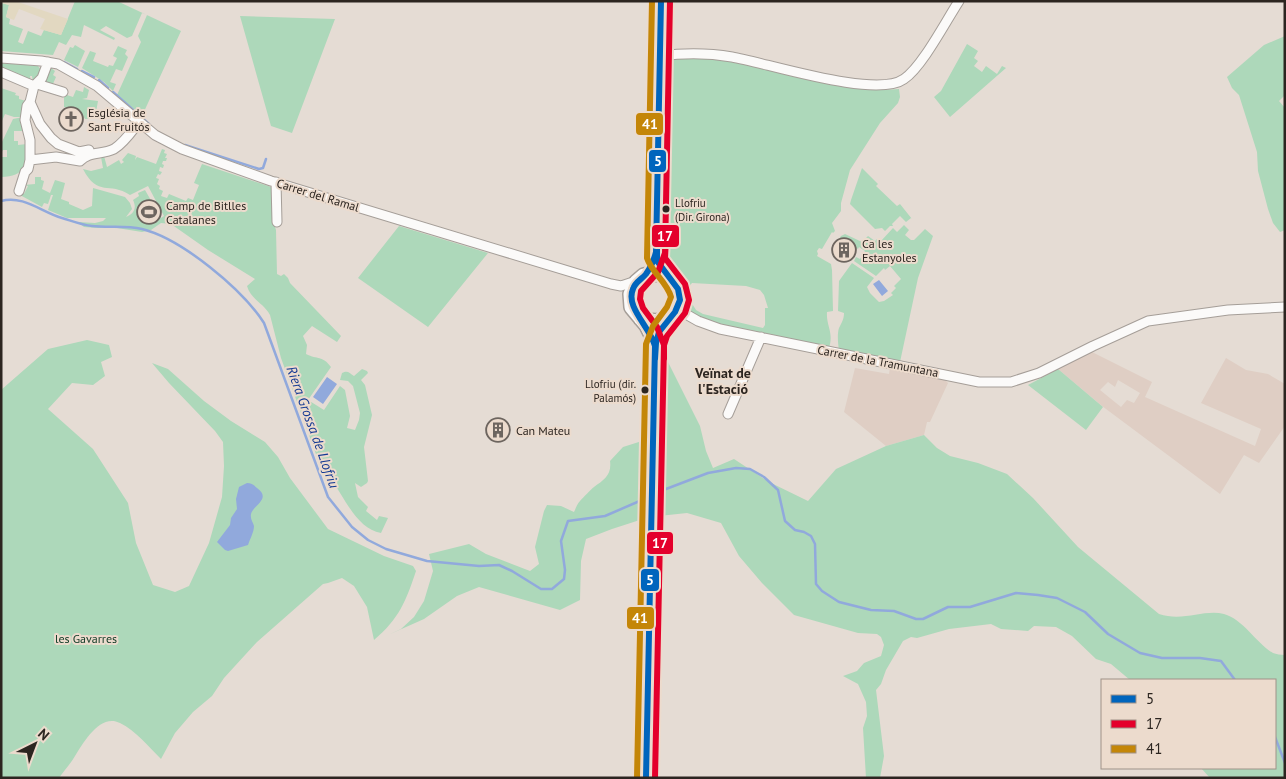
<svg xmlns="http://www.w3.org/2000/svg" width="1286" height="779" viewBox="0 0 1286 779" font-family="'PT Sans',sans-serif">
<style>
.industrial{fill:#dfcec4;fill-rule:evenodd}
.green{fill:#add8ba}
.sand{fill:#e2d8c1}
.water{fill:#91a9dc}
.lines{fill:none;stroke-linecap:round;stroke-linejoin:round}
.stream{stroke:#91a9dc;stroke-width:2.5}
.street-casing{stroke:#a59e98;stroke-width:11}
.primary-casing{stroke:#a59e98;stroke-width:18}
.street{stroke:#fbfaf9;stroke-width:9}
.primary{stroke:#fbfaf9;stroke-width:15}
.bus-1-casing{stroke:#ecdbcd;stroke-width:10}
.bus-2-casing{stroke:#ecdbcd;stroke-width:10}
.bus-3-casing{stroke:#ecdbcd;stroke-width:10}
.bus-1{stroke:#0065bd;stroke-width:6}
.bus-2{stroke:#e4002b;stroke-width:6}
.bus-3{stroke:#c48608;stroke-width:6}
.bus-dot{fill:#2c2520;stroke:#ecdbcd;stroke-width:2}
.labels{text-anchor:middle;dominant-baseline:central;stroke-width:4;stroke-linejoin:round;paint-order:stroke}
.bus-label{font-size:11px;fill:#2c2520;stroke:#ecdbcd;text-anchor:start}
.poi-label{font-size:12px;fill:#2c2520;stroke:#ecdbcd;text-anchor:start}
.street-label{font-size:12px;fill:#2c2520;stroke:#ecdbcd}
.park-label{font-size:12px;fill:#0c3823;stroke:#ecdbcd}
.neighbourhood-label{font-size:14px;font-weight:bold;fill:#2c2520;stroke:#ecdbcd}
.water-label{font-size:14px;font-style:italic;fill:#143a93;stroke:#ecdbcd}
.line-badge{stroke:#ecdbcd;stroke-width:2}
.badge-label{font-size:14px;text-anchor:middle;font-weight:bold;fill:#fff}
</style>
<rect width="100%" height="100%" fill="#e5dcd4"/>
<path class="industrial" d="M1090,351L1152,382L1145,397L1255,446L1261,429L1201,403L1226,358L1246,370L1268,374L1285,384V426L1259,463L1244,455L1220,494L1102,406L1058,369ZM1118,380L1140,393L1134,403L1127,400L1121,407L1100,390L1108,382L1115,387Z
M890,367L944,379L948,383L930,422H927L924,435L886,446L844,412L855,368L889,374Z"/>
<path class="green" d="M75,1H117L181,31L142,116L117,95L141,42L138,36L147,15L142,13L132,36L127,38L106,26L100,30L115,38L114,40L84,25L81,37L72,35L66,45L59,42L53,55L1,51L2,3L9,5L6,17L10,19L9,24L23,29L18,42L23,44L28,31L41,36L44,30L61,35Z
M240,16L335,19L292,133L271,126Z
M1285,36V95L1279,101L1285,108V230L1280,232L1273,223L1268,209L1258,171L1257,152L1239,95L1232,88L1227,77L1264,45Z
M967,44L978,51L974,58L978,61L974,66L982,72L986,66L997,74L1002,66L1006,68L950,117L934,97L941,91Z
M75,45L85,51L78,67L64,60L70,47L73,48Z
M118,46L127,50L125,54L128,57L122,71L116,69L110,82L116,84L113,91L104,82L82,68L90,51L96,53L93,61L108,67L109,65L113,66L117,58L113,56Z
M700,56C764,64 835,94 899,89L900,97L898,103L880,123L850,170L841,203V211L832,223L835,231L833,233L832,232L822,249L819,248L817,251L818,254L817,256L831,264L832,270L833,311L827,312C826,326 834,332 829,348L729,328L696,317L687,308L685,302H691L696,310L703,314L763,328L765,325V308H768L764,295L760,290L746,286L692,283L687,289L684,288L663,262L667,68L673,59Z
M1,63L38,66L41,70L33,82L32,76H30L31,83L1,69Z
M51,68L55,71L53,75L56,77L52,86L44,82Z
M84,87L89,90L87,98L82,99L98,101L96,112L88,119H85L81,112L64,107V94L73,97L76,90L83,92Z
M1,88L16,93L15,95L19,96V99L26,101L25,131H14V141H18V145L27,144C26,165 26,176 1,177V157H7V150H3L1,153V144L13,119L23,117H14L5,114L1,123Z
M162,149L165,150L164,153L167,154L165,158H167L166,161H163L162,164L164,165L163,168L160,167L159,171L162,172L160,175L158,174L156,178L159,179L157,184L160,186L159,189L163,191L161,196L167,198L169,194L186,201L188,198L193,200L199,185L194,183L202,164L271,187L274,224L276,230L277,274L281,276L284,274L288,278L290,283L341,336L337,342L312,326L303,336L307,345L306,354C318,360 322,355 331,367L308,400L324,410L340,386L345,390L350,416L347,428L355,430L359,420L360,413L353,386L348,381L340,380L342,373C348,370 349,373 354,376L362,369L367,371L368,373L361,380L365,385L372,415L364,447L368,481L367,483L361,487L355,483L358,497L368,507L366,511L377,520L379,516L388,518L381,533C357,529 345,498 332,481L325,479L281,358L270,315C264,303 251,300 247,286L255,279L208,250L171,224L161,223L151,230L142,232L117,228H98L84,227L78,222L95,223L103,221L106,218H67L48,210L53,195H51L48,204L44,203L42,207L20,195L21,193L24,194L28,186L24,185L35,184V177H41V180L44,181L42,189L50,193L55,180L65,183L61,199L69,202V204L83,210L92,206L93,188L125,197L130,203L132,209L126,217C134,214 137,208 133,200L139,196L138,193L145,190L161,218L164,216L148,186L130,195C109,181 98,198 83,169L91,171L103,168L101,157L104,156L107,167L119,160L121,164L124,162L122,160L128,153L136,156L135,160L137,157L156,164Z
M862,168L878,184L876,186L897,206L900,204L912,219L911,218L906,222L900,216L892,224L893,226H890L885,231L882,228L875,229L850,204L851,200Z
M904,225L909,230L905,235L911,240H914L925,229L933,236L918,278L900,362L839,350C838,344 837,334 839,328C842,322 844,319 844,313L838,311L839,281L852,263L874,278L867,287L870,293L879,302L884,301L893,295L891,293L896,288L894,286L901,279L890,266L885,270L884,268L876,276L854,261L856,257L860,259L865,251L859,247L858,249L848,242L845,244L839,239L841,236L845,234L862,242L868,236L875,241L877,239L881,241L893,228L897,232Z
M399,226L488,253L428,327L358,278Z
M87,340L109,345L112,357L101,362L105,376L93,385L72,383L48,409L93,449L128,503L136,543L153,585L175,592L189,586L209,543L222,497L224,466L223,442L215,431L169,383L152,363L168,369L204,401L231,421L265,442L278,457L290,478L328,529L384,556L413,566L416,571C406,601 399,619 374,640L367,607L354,586L342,578L328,583L323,584L257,642L224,678L212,696L193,712L175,733L161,759C149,747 136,731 120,723C100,713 84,742 75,756C71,763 64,771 59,778H1V390L48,349Z
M664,354L700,426L706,451L713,468L734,459L769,482L808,501L836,469L886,446L924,435L937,448L950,456L978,463L1007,474L1033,498L1078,547L1159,614C1183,622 1204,609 1224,614C1243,619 1257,644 1273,653C1276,654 1281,655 1285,655V778H1210L1201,768H1275V680H1130L1111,664L1096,659L1072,636L1056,627L1034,626L1028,631L1001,629L991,624L949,629L917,638L911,637L903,641L886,670L881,684L876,690L884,756L880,778H866L863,728L867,716L866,702L858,684L843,676L857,671L864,663L881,656L884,645L881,637L877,634L858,633L794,615L762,583L739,556L721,523L687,513L659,516L664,422Z
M1058,369L1103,407L1086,430L1028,385Z
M642,441L646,518L612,529L586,539L581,561L580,600L560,610L479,587L457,596L424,619L388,635L401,629L414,617L424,601L433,571L429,554L469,544L486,554L530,571L539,564L535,547L544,511L547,505L561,506L574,512C576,508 577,504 580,501C584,497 590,490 594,487C604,480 612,475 610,461L623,447Z"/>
<path class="sand" d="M1,1H15L68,19L61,35L40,29L45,19L19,9L14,20L6,17L9,5L1,3Z"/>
<path class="water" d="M879,280L888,291L882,296L873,284Z
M327,377L337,384L323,404L313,397Z
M247,483C251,483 254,485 257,488C272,499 253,505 251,514C250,519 253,522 254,526C254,532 250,539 248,545L228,551L225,550L217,542L230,525L231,518L237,509L236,499L239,487Z"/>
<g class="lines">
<path class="stream" d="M64,62L77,69
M82,71L94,77
M99,80L108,88
M113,92L149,124
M185,145L259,169L263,168L266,159
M1,201C24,195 41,212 62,218C72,221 82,225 92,226C109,228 125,225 142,229C182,239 242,289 264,323L328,497L352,527L368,540L386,549L427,561L479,566L499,565L512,571L541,589H552L564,579L565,570L561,541L568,521L605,516L642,500
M666,489L708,473L736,468L750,469L764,477L778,490L785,521L795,530L804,532L811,536L815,544L816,584L822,591L839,602L871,610L894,611L916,619H923L948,607H970L1016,593L1038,595L1057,598L1085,612L1108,634L1140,653L1162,658H1200L1221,661L1235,680
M1275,737L1285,763"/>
<g class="street-casing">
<path id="street" d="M660,56C683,53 709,53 732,57C767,63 876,99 904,79C922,67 946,21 959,1
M1,58L41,61L58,64L97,86L155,135L182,149L271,181L611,284L621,286L636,281
M1,72L34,86
M37,84L63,92
M34,86L42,78L48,62
M30,102L40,124L51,138L58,144L79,152L89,150
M30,160L56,157L80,161C89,151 102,155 114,149C124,143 132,131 139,122
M276,182L277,222
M19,191L25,172L28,169L30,160V140L25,120L27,106L30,102L34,86
M674,315L684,313L698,321L720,329L979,382H1011L1039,373L1093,346L1148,321L1228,310L1285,307
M728,414L761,337"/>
</g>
<g class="primary-casing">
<path id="primary" d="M641,318C659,328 684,317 679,293C677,280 661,273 656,257L661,1
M646,778L655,346L653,337L647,325L632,307L631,294L637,282L644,276L657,273L668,277"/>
</g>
<use href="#street" class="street"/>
<use href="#primary" class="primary"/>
<g class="bus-1-casing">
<path id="bus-1" d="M655,359L656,343L659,332L675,312L680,300L678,289L657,261V237
M646,778L655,346C650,327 625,307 633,289C635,282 642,279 646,274C651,267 654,260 656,252L661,1"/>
</g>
<g class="bus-2-casing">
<path id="bus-2" d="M664,359V345L667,336L685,313L689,300L685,284L665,258L666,238
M655,778L664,345L657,327L643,308L640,299L641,291L658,272L665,253L670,1"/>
</g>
<g class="bus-3-casing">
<path id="bus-3" d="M637,778L646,344L653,326L667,307L671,297C667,282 652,273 647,258L652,1"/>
</g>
<use href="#bus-1" class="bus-1"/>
<use href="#bus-2" class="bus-2"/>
<use href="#bus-3" class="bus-3"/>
</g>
<defs>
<g id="church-ring" transform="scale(1.25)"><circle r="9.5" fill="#ecdbcd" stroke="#6d655f" stroke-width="1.5"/><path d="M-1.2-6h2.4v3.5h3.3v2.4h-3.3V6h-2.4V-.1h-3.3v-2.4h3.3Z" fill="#6d655f"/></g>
<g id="stadium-ring" transform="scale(1.25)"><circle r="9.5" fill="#ecdbcd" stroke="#6d655f" stroke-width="1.5"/><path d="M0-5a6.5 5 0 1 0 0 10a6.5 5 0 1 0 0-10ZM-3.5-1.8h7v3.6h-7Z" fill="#6d655f"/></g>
<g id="building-ring" transform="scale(1.25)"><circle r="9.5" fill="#ecdbcd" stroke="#6d655f" stroke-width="1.5"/><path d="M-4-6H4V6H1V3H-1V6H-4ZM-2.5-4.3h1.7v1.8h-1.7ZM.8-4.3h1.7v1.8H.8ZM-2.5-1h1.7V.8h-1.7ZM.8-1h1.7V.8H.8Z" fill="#6d655f"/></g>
</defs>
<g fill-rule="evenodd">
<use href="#church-ring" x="71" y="119"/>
<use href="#stadium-ring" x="149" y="212"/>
<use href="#building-ring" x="844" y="250"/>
<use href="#building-ring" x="498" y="430"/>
</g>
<g class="bus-dot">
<circle cx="666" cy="209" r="4.5"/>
<circle cx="645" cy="390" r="4.5"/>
</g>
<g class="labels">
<g class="bus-label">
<text x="675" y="203">Llofriu<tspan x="675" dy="14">(Dir. Girona)</tspan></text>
<text x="636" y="384" text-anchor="end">Llofriu (dir.<tspan x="636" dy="14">Palamós)</tspan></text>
</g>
<g class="poi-label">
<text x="88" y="112">Església de<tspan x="88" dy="14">Sant Fruitós</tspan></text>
<text x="166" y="205">Camp de Bitlles<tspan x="166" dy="14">Catalanes</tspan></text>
<text x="862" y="243">Ca les<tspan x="862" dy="14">Estanyoles</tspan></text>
<text x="516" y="430">Can Mateu</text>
</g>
<g class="street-label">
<text transform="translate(318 195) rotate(17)">Carrer del Ramal</text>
<text transform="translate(878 361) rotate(11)">Carrer de la Tramuntana</text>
</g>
<g class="park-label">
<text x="86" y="638">les Gavarres</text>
</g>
<g class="neighbourhood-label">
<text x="723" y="373">Veïnat de<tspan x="723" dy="16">l'Estació</tspan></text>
</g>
<g class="water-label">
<text transform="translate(313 427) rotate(70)">Riera Grossa de Llofriu</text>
</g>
</g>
<g class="line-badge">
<rect x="635" y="112" width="29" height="24" rx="5" fill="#c48608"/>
<rect x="648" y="149" width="19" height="24" rx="5" fill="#0065bd"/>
<rect x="651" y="224" width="29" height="24" rx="5" fill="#e4002b"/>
<rect x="646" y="531" width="28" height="24" rx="5" fill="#e4002b"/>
<rect x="640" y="568" width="20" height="24" rx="5" fill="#0065bd"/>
<rect x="626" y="606" width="29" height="24" rx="5" fill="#c48608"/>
</g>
<g class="badge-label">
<text x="650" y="129">41</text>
<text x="658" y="166">5</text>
<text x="665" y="241">17</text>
<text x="660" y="548">17</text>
<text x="650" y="585">5</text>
<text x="640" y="623">41</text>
</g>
<rect width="1286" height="779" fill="none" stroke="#2c2520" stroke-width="5"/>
<rect x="1101" y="679" width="175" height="90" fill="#ecdbcd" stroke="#9f9288"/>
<rect x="1111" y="695" width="25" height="8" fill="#0065bd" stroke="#9f9288"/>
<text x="1146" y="704" font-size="15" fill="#2c2520">5</text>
<rect x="1111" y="720" width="25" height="8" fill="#e4002b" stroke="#9f9288"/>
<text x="1146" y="729" font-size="15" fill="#2c2520">17</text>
<rect x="1111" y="745" width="25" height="8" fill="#c48608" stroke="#9f9288"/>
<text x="1146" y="754" font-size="15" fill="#2c2520">41</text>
<g transform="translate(35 744) rotate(42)" stroke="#ecdbcd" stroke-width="4" paint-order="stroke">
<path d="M0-4L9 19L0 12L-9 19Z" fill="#2c2520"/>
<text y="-8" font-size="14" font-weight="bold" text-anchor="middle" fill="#2c2520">N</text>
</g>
</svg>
